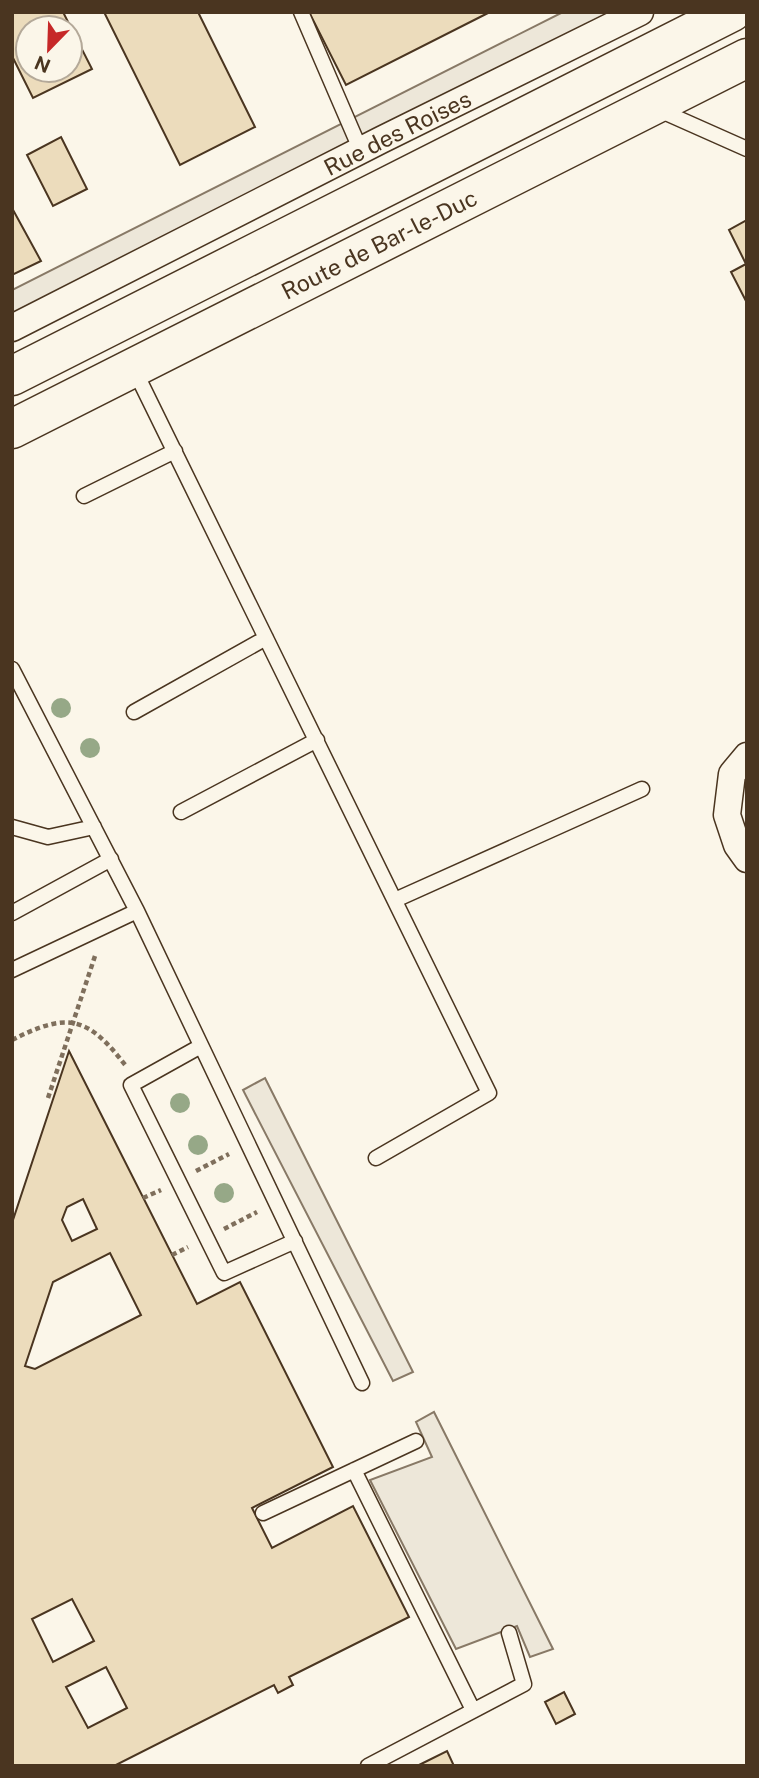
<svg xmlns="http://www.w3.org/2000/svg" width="759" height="1778" viewBox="0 0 759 1778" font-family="'Public Sans',sans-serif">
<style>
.parking{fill:#ede7d9;stroke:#887966;stroke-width:2}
.building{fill:#ecdcbc;stroke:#4a3520;stroke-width:2;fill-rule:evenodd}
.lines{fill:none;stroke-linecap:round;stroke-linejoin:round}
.lane-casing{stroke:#4a3520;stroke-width:17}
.street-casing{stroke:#4a3520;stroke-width:29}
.primary-casing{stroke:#4a3520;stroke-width:41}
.path{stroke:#7f6f5c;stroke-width:4.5;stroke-dasharray:5 3.5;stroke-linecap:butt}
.lane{stroke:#fbf6e9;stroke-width:14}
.street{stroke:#fbf6e9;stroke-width:26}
.primary{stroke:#fbf6e9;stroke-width:38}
.tree{fill:#96a887}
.labels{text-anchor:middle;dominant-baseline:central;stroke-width:5;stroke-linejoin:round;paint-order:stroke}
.street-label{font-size:23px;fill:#4a3520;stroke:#fbf6e9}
</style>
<rect width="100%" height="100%" fill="#fbf6e9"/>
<path class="parking" d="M563,12H620L12,319V290Z
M265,1078L413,1372L393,1381L243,1090Z
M434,1412L553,1649L530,1657L517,1626L456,1649L370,1480L432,1457L416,1422Z"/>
<path class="building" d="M12,12H63L92,69L33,98L12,56ZM28,28H70V70H28Z
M104,12H198L255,127L180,165Z
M309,12H490L346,85Z
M61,137L87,189L53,206L27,155Z
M12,208L41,261L12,275Z
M747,220V303L731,272L746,264L729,230Z
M69,1051L197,1304L240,1282L333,1467L252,1508L272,1548L353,1506L409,1617L289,1677L293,1685L278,1693L274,1685L114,1766H12V1223ZM83,1199L97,1229L72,1241L62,1220L67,1207ZM110,1253L141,1315L35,1369L25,1366L53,1282ZM72,1599L94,1641L53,1662L32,1619ZM106,1667L127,1708L88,1728L66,1687Z
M564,1692L575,1714L556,1724L545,1702Z
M447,1751L454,1766H417Z"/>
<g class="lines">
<g class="lane-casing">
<path id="lane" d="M301,12L361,151
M657,109L747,149
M134,369L489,1093L376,1158
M84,496L175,451
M12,669L137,911L362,1383
M134,712L266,638
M181,812L317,740
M12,827L48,837L94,827
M395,900L642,789
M12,913L111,859
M12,970L137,911
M201,1046L131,1085L224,1273L295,1241
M354,1470L473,1710
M263,1513L416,1441
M368,1766L524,1684L509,1633"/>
</g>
<g class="street-casing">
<g id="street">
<path id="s1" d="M12,328L381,140L640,12"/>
<path d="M747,756L732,774L727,815L737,845L747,859"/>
</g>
</g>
<g class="primary-casing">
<g id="primary">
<path d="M12,376L732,12"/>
<path id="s2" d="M12,429L747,58"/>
</g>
</g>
<path class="path" d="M12,1040C69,1011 88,1017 126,1066
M48,1098L96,953
M196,1171L229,1154
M143,1198L161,1190
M224,1229L257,1212
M172,1255L188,1247"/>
<use href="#lane" class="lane"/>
<use href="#street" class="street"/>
<use href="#primary" class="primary"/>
</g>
<g class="tree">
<circle cx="61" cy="708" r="10"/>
<circle cx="90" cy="748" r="10"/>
<circle cx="180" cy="1103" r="10"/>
<circle cx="198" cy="1145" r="10"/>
<circle cx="224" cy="1193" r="10"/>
</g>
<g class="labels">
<g class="street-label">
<text stroke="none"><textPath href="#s1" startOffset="432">Rue des Roises</textPath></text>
<text stroke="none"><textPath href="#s2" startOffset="411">Route de Bar-le-Duc</textPath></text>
</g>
</g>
<rect width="759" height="1778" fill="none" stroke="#4a3520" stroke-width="28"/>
<g transform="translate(49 49) rotate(203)"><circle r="33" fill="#fbf6e9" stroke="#b4a999" stroke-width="2"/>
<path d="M0-5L12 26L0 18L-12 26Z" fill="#c62828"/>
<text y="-10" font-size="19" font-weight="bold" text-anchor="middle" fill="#4a3520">N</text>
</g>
</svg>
